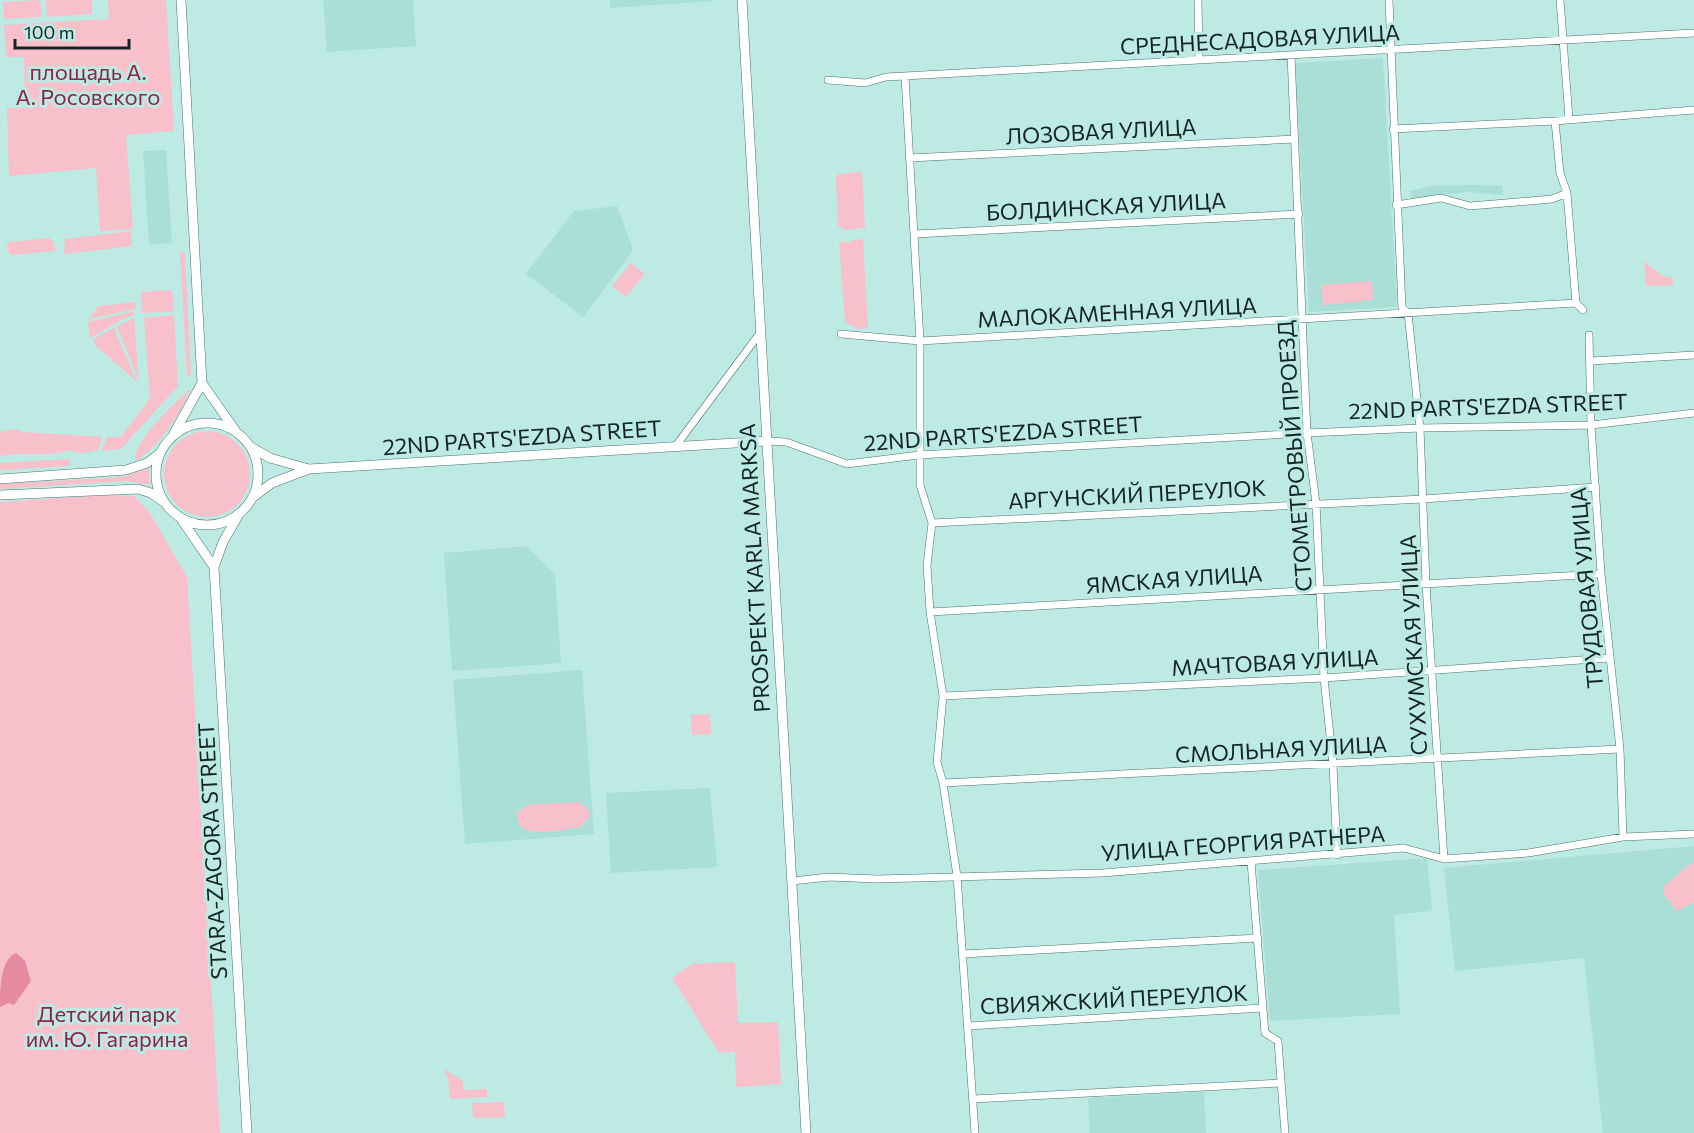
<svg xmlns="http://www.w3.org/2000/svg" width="1694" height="1133" viewBox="0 0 1694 1133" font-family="Commissioner,sans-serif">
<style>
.built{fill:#a9dfd7}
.green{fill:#f8c0cb}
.water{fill:#e58a9f}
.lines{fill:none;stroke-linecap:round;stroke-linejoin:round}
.street-casing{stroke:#49736e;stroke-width:8}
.secondary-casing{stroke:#49736e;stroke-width:10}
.street{stroke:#fff;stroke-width:7}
.secondary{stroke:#fff;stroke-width:9}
.labels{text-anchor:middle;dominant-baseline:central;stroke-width:6;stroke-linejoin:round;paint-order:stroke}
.street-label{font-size:22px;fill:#142523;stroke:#bdeae3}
.park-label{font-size:22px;fill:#8d2346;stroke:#bdeae3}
</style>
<rect width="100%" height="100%" fill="#bdeae3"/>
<path class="built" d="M323,0H413L416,46L327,52Z
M610,0H713V1L610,8Z
M1383,58L1397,307L1309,312L1295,63Z
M166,150L172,243L149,244L143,151Z
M1471,185L1502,186L1503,195L1470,192L1412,198L1409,191L1432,186Z
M617,206L633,250L583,317L526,274L574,211Z
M527,546L555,575L561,663L452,671L444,553Z
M582,670L594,834L465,844L453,680Z
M710,788L717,867L611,873L606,793Z
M1694,846V1133H1603L1584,958L1455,971L1444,868Z
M1427,858L1432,911L1394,915L1400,1014L1270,1021L1258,870Z
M1204,1092L1206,1133H1090L1088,1098Z"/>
<path class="green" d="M40,0L42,17L4,19L3,2Z
M46,0H92V14L47,17Z
M108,0H166L174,131L126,135L133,229L100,231L96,168L9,176L7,108H25L24,57H6L4,25L109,19Z
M862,172L865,228L844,230L838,225L836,177L839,174Z
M131,231L132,246L64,254L65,239Z
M49,238L54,242L55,251L11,255L6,248L9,242Z
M863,239L868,328L858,329L845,322L839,241L851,243L852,240Z
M180,252L185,253L191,376L187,377Z
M1644,261L1664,277L1672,276L1673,285L1646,286Z
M631,263L645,274L626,297L612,286Z
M1372,281L1373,300L1323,305L1321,285Z
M172,290L174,311L142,313L141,292Z
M136,302L135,309L89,319L98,306Z
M135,311L134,315L123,319L90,338L88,322Z
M174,315L178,386L121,449L102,451L107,437H121L150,398L144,318Z
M134,318L139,381L117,326Z
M114,328L137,382L95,345L93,339Z
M190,388C185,409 155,452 135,461C134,439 175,404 190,388Z
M14,429L22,432L102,437L99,449C90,452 79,456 70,450C47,458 23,451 0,456V432Z
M164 474a43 43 0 1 1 86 0a43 43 0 1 1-86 0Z
M69,459L70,466L0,470V463Z
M149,468L150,485L127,481L0,489V484L107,478L127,476Z
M105,495L134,496L150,513L187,577L220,1133H0V502Z
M710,714L711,734L692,735L691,715Z
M580,802L589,810V817L581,827C563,829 512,843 518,812L528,805Z
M1694,861V902L1677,911L1664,895L1663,887Z
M735,962L738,1023L778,1022L781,1084L736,1087L735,1052L719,1053L672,978L692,964Z
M444,1069L462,1080L464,1090L487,1089V1097L450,1099L448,1077Z
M504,1102L505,1117L473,1118L472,1103Z"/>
<path class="water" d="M16,953L25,961L31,981L14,1005L8,1003L0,1007C0,991 0,959 16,953Z"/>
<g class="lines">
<g class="street-casing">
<path id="street" d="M1198,0L1199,60
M1389,0L1402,308L1408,313L1420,428L1426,584L1444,859
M1560,0L1569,119
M1291,55L1307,433L1316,503L1324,678L1333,764L1337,855
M905,76L920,341V485L932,523L927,565L930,612L943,696L937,762L943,783L957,876L975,1133
M828,80L865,83L886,77L1694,33
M1555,121L1560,173L1567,193L1576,303L1583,310
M1393,129L1555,121L1694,110
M909,158L1295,139
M1396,205L1441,198L1470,206L1552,199L1567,193
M915,234L1299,214
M841,334L920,341L1576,303
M1589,335L1591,425L1601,574L1620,749L1623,837
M1591,361L1694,355
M767,441L786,442L847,464L919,455L1307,433L1420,428L1591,425L1694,413
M675,447L760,333
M932,523L1423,499L1596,487
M930,612L1601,574
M943,696L1324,678L1609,658
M943,783L1620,749
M1251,862L1265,1033L1278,1041L1285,1133
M792,881L829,877L877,879L1103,873L1404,848L1444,859L1528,853L1623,837L1694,834
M963,954L1258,938
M968,1026L1262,1008
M973,1099L1281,1083"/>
</g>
<g class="secondary-casing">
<path id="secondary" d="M742,0L806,1133
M202,383L235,430
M156 474a51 51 0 1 1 102 0a51 51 0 1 1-102 0Z
M174,433L202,383L181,0
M251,447L270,458L309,469
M0,479L126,470L147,463L159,454
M0,495L138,489L151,493L164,502
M252,498L272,483L309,469L767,441
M239,514L223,542L214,567L247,1133
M181,519L214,567"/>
</g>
<use href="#street" class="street"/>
<use href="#secondary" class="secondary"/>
</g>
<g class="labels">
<g class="street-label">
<text transform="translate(1260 39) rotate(-3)">СРЕДНЕСАДОВАЯ УЛИЦА</text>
<text transform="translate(1101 131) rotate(-3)">ЛОЗОВАЯ УЛИЦА</text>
<text transform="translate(1106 206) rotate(-3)">БОЛДИНСКАЯ УЛИЦА</text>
<text transform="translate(1117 312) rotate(-3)">МАЛОКАМЕННАЯ УЛИЦА</text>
<text transform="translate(1488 406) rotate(-2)">22ND PARTS'EZDA STREET</text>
<text transform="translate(1003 433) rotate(-4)">22ND PARTS'EZDA STREET</text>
<text transform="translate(522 437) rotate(-4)">22ND PARTS'EZDA STREET</text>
<text transform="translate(1294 456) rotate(-94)">СТОМЕТРОВЫЙ ПРОЕЗД</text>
<text transform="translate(1137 494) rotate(-3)">АРГУНСКИЙ ПЕРЕУЛОК</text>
<text transform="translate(754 568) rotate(-93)">PROSPEKT KARLA MARKSA</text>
<text transform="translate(1174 579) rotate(-4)">ЯМСКАЯ УЛИЦА</text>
<text transform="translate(1586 588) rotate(-95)">ТРУДОВАЯ УЛИЦА</text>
<text transform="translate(1413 645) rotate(-93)">СУХУМСКАЯ УЛИЦА</text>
<text transform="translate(1275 662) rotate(-3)">МАЧТОВАЯ УЛИЦА</text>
<text transform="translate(1281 749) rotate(-3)">СМОЛЬНАЯ УЛИЦА</text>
<text transform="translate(1243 843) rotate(-4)">УЛИЦА ГЕОРГИЯ РАТНЕРА</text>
<text transform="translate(212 851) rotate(-93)">STARA-ZAGORA STREET</text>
<text transform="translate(1114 999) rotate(-3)">СВИЯЖСКИЙ ПЕРЕУЛОК</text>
</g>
<g class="park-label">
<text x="88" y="71">площадь А.<tspan x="88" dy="25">А. Росовского</tspan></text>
<text x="107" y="1013">Детский парк<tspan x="107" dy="25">им. Ю. Гагарина</tspan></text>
</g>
</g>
<path d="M15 39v9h114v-9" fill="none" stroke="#142523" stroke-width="3"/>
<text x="24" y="39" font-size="18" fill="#142523" stroke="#bdeae3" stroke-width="4.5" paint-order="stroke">100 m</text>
</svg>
